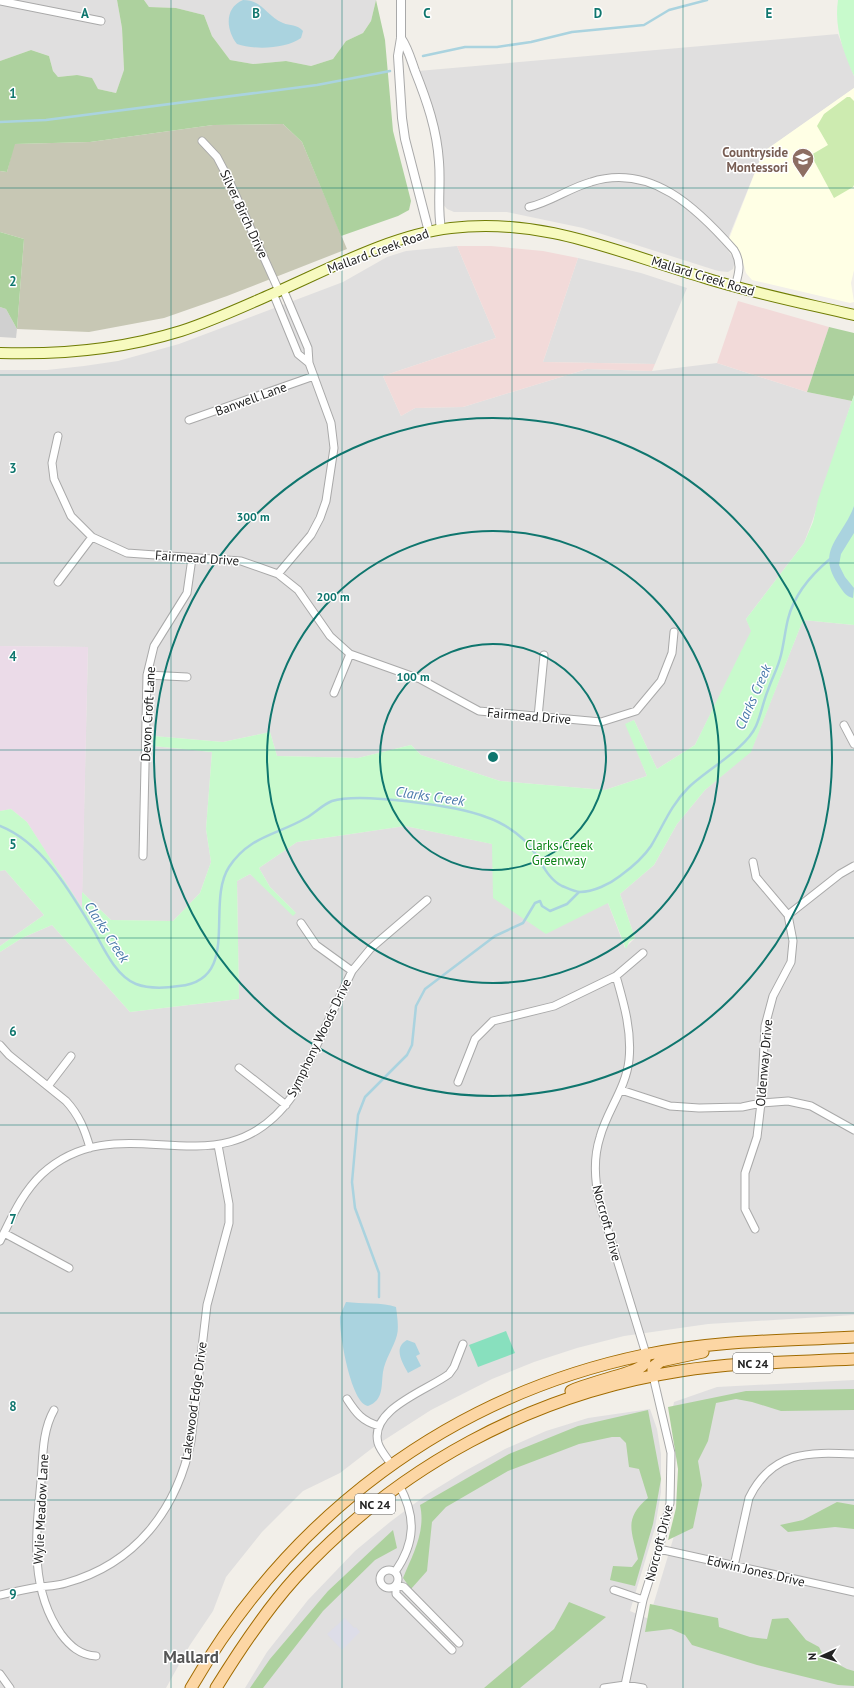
<svg xmlns="http://www.w3.org/2000/svg" width="854" height="1688" viewBox="0 0 854 1688" font-family="'PT Sans',sans-serif">
<style>
.residential{fill:#e0dfdf}
.commercial{fill:#f2dad9}
.industrial{fill:#ebdbe8}
.education{fill:#ffffe5}
.religious{fill:#d0d0d0}
.construction{fill:#c7c7b4}
.grass{fill:#cdebb0}
.forest{fill:#add19e}
.park{fill:#c8facc}
.pitch{fill:#88e0be}
.plaza{fill:#dddde8}
.water{fill:#aad3df}
.lines{fill:none;stroke-linecap:round;stroke-linejoin:round}
.stream{stroke:#aad3df;stroke-width:2.5}
.minor-casing{stroke:#a9a9a9;stroke-width:9}
.tertiary-casing{stroke:#a9a9a9;stroke-width:10}
.secondary-casing{stroke:#707d05;stroke-width:12}
.primary-casing{stroke:#a06b00;stroke-width:13}
.minor{stroke:#fff;stroke-width:7}
.tertiary{stroke:#fff;stroke-width:8}
.secondary{stroke:#f7fabf;stroke-width:10}
.primary{stroke:#fcd6a4;stroke-width:11}
.grid{fill:none;stroke:#0f766e;stroke-width:1;stroke-opacity:0.55}
.ring{fill:none;stroke:#0f766e;stroke-width:2}
.labels{text-anchor:middle;dominant-baseline:central;stroke-width:3;stroke-linejoin:round;paint-order:stroke}
.shield{fill:#fff;stroke:#646464;stroke-width:1}
.shield-label{font-size:12px;font-weight:bold;fill:#222}
.education-label{font-size:13px;font-weight:bold;fill:#785e54;stroke:#fff;text-anchor:end}
.street-label{font-size:13px;fill:#222;stroke:#fff}
.park-label{font-size:13px;fill:#0c8416;stroke:#fff}
.water-label{font-size:14px;font-style:italic;fill:#4a7aab;stroke:#fff}
.district-label{font-size:17px;font-weight:bold;fill:#555;stroke:#fff}
.grid-label{font-size:13px;text-anchor:middle;font-weight:bold;fill:#0f766e;stroke:#fff;stroke-width:3;stroke-linejoin:round;paint-order:stroke}
.centre{fill:#0f766e;stroke:#fff;stroke-width:2}
.ring-label{font-size:12px;text-anchor:middle;font-weight:bold;fill:#0f766e;stroke:#fff;stroke-width:3;stroke-linejoin:round;paint-order:stroke}
</style>
<rect width="100%" height="100%" fill="#f2efe9"/>
<path class="residential" d="M0,0H117L122,28L124,71L116,93L98,89L77,75L58,77L53,71L49,56L31,50L0,61Z
M144,0H376L371,21L363,33L346,41L333,59L311,66L286,61L253,64L230,60L212,36L204,15L176,8L149,7Z
M838,34L854,76V88L763,152L725,246L735,261L733,269L728,272L718,271L583,228L507,212H454L447,209L442,203V180L418,71Z
M457,246L496,338L383,376L401,416L415,408L463,407L587,369L652,371L717,363L807,392L852,401L812,522L804,543L746,619L752,631L695,745L657,769L634,720L626,724L647,776L605,790L500,781L421,755L411,745L358,758L277,756L270,732L223,742L153,736V746L212,752L206,829L211,862L200,893L173,921L111,920L82,892L88,647L0,646V370H47L84,366L118,361L179,344L343,282L387,257L406,251Z
M578,258L641,273L687,288L655,364L543,362Z
M803,620L854,625V1315L708,1324L624,1336L577,1348L534,1362L492,1379L431,1410L375,1446L340,1473L303,1491L262,1532L226,1577L213,1611L190,1645L166,1688H0V952L22,938L52,925L130,1012L239,999L237,881L250,874L296,913L270,887L259,868L297,842L405,826L493,844V898L608,903L625,948L635,938L620,894L654,865L677,824L705,790L751,751Z
M5,870L44,915L0,946V871Z
M854,1380V1688H245L267,1652L308,1600L355,1551L390,1522L426,1495L465,1471L505,1449L546,1431L588,1418L650,1409L657,1429L661,1454V1492L655,1528L630,1611L649,1619L674,1536L682,1488L673,1407L674,1402L717,1387Z"/>
<path class="commercial" d="M457,246H491L543,251L578,258L543,362L655,364L652,371L587,369L463,407L415,408L401,416L383,376L496,338Z
M738,301L829,327L807,392L717,363Z"/>
<path class="industrial" d="M0,646L88,647L82,909L27,822L11,809L0,811Z"/>
<path class="education" d="M854,88V270L851,283L854,302L850,303L752,280L746,273L740,252L729,239L763,152Z"/>
<path class="religious" d="M0,307L6,309L17,329L16,338L0,337Z"/>
<path class="construction" d="M283,124L302,142L347,249L227,296L164,318L89,332L17,329L24,239L0,232V171L7,172L14,144L90,142L213,125Z"/>
<path class="grass" d="M847,97H850L854,101V185L853,187L834,198L811,155L828,145L817,126L824,114Z"/>
<path class="forest" d="M117,0H144L149,7L176,8L204,15L212,36L230,60L253,64L286,61L311,66L333,59L346,41L363,33L371,21L376,0L385,40L393,131L411,201L409,210L398,216L341,236L302,142L283,124L213,125L90,142L15,144L7,172L0,171V61L31,50L49,56L53,71L58,77L77,75L92,78L98,89L116,93L124,70L122,28Z
M0,232L24,239L17,329L6,309L0,307Z
M829,327L854,333V395L852,401L807,392Z
M854,1389V1410L781,1411L752,1402L736,1399L716,1403L708,1441L698,1461L702,1485L693,1528L668,1540L676,1508L678,1469L668,1407L746,1391Z
M648,1410L661,1479L653,1524L635,1586L610,1580L613,1566L632,1567L638,1559C632,1531 623,1519 648,1498L639,1469L629,1467L626,1443L620,1437H612L579,1444L508,1471L446,1507L432,1522L427,1571L411,1589L403,1578C413,1554 426,1531 420,1505L509,1454L578,1426Z
M837,1502L854,1505V1529L835,1527L788,1532L780,1525L803,1520Z
M393,1530L397,1548L375,1560L323,1611L263,1688H250L270,1659L328,1591Z
M569,1602L606,1617L520,1688H484L554,1629Z
M650,1604L718,1618L719,1627L750,1637L767,1639L772,1619L788,1618L806,1640L819,1647L824,1657L847,1669L854,1671V1686L838,1685L757,1665L692,1645L685,1635L671,1629L645,1632Z"/>
<path class="park" d="M838,0H854V76C843,51 834,27 838,0Z
M854,395V625L803,620L751,752L705,790L677,824L654,865L620,894L635,938L629,942L626,949L608,903L546,934L493,898L492,844L405,826L297,842L259,868L270,887L296,913L293,916L250,874L237,881L239,999L130,1012L52,925L22,938L0,952V946L44,915L5,870L0,871V811L11,809L27,822L82,908V892L111,920L173,921L200,893L211,862L206,829L212,752L153,746V736L223,742L270,732L277,756L358,758L411,745L421,755L500,781L605,790L647,776L625,724L634,720L657,769L695,745L751,631L746,619L804,543L813,522L818,500Z"/>
<path class="pitch" d="M506,1331L515,1353L478,1367L469,1345Z"/>
<path class="plaza" d="M345,1618L354,1628L356,1627L360,1632L342,1650L327,1634Z"/>
<path class="water" d="M243,0C263,0 266,16 283,23C290,26 297,24 303,31L301,38C286,49 254,50 237,44C226,30 224,8 243,0Z
M854,506V533L841,554L839,565L845,577L854,588L853,598C846,597 842,590 838,584C815,550 843,537 854,506Z
M346,1302C361,1304 383,1302 396,1307C397,1315 399,1327 397,1335C394,1347 385,1359 383,1372C381,1386 384,1400 368,1406C351,1404 339,1333 340,1317C341,1312 344,1307 346,1302Z
M407,1340L415,1343L420,1354L416,1356L421,1366L408,1373C402,1362 393,1348 407,1340Z"/>
<g class="lines">
<path class="stream" d="M423,56L465,47H497L531,42L572,32L644,25L669,10L707,0
M0,122L46,120L317,85L390,71
M0,826C43,843 71,893 94,931C104,949 116,976 136,984C149,989 166,988 179,986C242,980 205,904 229,867C249,836 277,835 306,818C315,813 322,805 332,801C360,792 458,806 486,817C498,821 513,830 523,839C539,852 543,876 562,886C567,888 575,892 580,892C593,892 610,884 620,876C631,868 643,858 651,846C663,826 671,805 688,788C706,770 746,749 756,726C761,715 763,702 768,690C772,678 778,668 781,655C784,643 785,631 788,619C794,595 812,574 830,559
M379,1297V1273L355,1208L352,1182L358,1115L365,1097L407,1055L412,1045L416,1006L425,989L495,936L523,923L535,903L540,901L542,906L550,911L567,904L579,892"/>
<g class="minor-casing">
<path id="minor" d="M0,1L101,21
M202,141L217,157L227,176L279,291
M529,207C551,202 569,188 591,182C651,163 697,208 734,250C742,263 739,273 735,287
M273,293L298,354L309,363
M189,420L314,376
M58,436L52,463L54,479L71,516L92,537L127,553L241,561L278,574L298,590L330,636L350,654L420,679L479,711L601,722L636,711L661,681L672,653L674,632
M278,574L311,535L320,518L326,501L334,448L331,423L309,363L308,348L283,289
M58,582L92,537
M147,675L187,677
M334,693L350,654
M538,717L544,655
M844,725L854,744
M143,856L147,675L154,646L187,593L192,558
M753,862L756,877L788,915L793,941L791,962L773,996L765,1026L761,1103L757,1137L745,1173V1209L755,1229
M788,915L840,874L854,866
M301,923L316,945L352,971
M616,976C624,1004 632,1031 629,1060C626,1088 607,1111 600,1137C593,1159 595,1180 599,1201L646,1354
M0,1045L9,1055L66,1101C79,1115 85,1130 90,1148
M239,1068L286,1105
M458,1082L475,1039L493,1021L554,1006L616,976L643,953
M48,1086L71,1056
M621,1090L670,1106L699,1108L742,1107L761,1103L788,1101L811,1106L854,1130
M4,1233L69,1268
M0,1241C12,1217 22,1193 42,1174C123,1100 221,1198 293,1095L352,971L371,948L427,900
M347,1399C356,1413 362,1421 379,1426
M54,1410C42,1431 43,1457 41,1481C36,1533 29,1589 61,1634C70,1646 80,1655 96,1656
M391,1464C387,1458 380,1450 378,1443C369,1409 428,1390 449,1374L454,1367L463,1344
M659,1549L854,1592
M734,1566L749,1498C772,1451 808,1452 854,1454
M380 1579a9 9 0 1 1 18 0a9 9 0 1 1-18 0Z
M395,1572C416,1542 416,1516 399,1485
M614,1590L643,1600
M0,1595C13,1592 26,1589 39,1587C48,1586 57,1586 66,1583C135,1564 177,1510 191,1441L207,1305L229,1223V1204L218,1145
M452,1650L396,1594V1585L404,1587L459,1643
M0,1674L10,1688
M625,1685L643,1600L659,1549L670,1503L671,1453L653,1376
M604,1688L625,1685L643,1688"/>
</g>
<g class="tertiary-casing">
<path id="tertiary" d="M401,0V38L398,56L402,118L405,139L429,232
M401,38C408,48 411,60 415,71C427,101 437,130 439,162C441,186 437,205 441,229"/>
</g>
<g class="secondary-casing">
<path id="secondary" d="M0,353C61,355 123,349 181,331C212,321 242,307 272,294C327,270 391,235 451,228C543,217 617,252 702,277C752,293 803,303 854,315"/>
</g>
<g class="primary-casing">
<path id="primary" d="M653,1376V1367L661,1361L703,1352
M571,1391C586,1383 635,1373 642,1366C645,1363 645,1359 646,1354
M191,1688C290,1516 449,1396 644,1355C713,1340 784,1341 854,1337
M216,1688C240,1649 265,1611 296,1577C397,1467 532,1394 680,1371C737,1362 796,1362 854,1359"/>
</g>
<use href="#minor" class="minor"/>
<use href="#tertiary" class="tertiary"/>
<use href="#secondary" class="secondary"/>
<use href="#primary" class="primary"/>
</g>
<path class="grid" d="M171,0V1688M342,0V1688M512,0V1688M683,0V1688M0,188H854M0,375H854M0,563H854M0,750H854M0,938H854M0,1125H854M0,1313H854M0,1500H854"/>
<g class="ring">
<circle cx="493" cy="757" r="113"/>
<circle cx="493" cy="757" r="226"/>
<circle cx="493" cy="757" r="339"/>
</g>
<defs>
<g id="school-pin" transform="scale(1.15)"><path d="M0 17L-7.5 6A9.5 9.5 0 1 1 7.5 6Z" fill="#8d6e63" stroke="#fff"/><path d="M0-5L7-2L0 1L-7-2ZM-4 1L0 2.5L4 1V4Q0 6-4 4Z" fill="#fff"/></g>
</defs>
<g fill-rule="evenodd">
<use href="#school-pin" x="803" y="159"/>
</g>
<g class="labels">
<g class="shield">
<rect x="733" y="1353" width="40" height="20" rx="3"/>
<rect x="355" y="1494" width="40" height="20" rx="3"/>
</g>
<g class="shield-label">
<text x="753" y="1363">NC 24</text>
<text x="375" y="1504">NC 24</text>
</g>
<g class="education-label">
<text x="788" y="152">Countryside<tspan x="788" dy="15">Montessori</tspan></text>
</g>
<g class="street-label">
<text transform="translate(244 214) rotate(65)">Silver Birch Drive</text>
<text transform="translate(378 251) rotate(-20)">Mallard Creek Road</text>
<text transform="translate(703 276) rotate(17)">Mallard Creek Road</text>
<text transform="translate(251 399) rotate(-20)">Banwell Lane</text>
<text transform="translate(197 558) rotate(4)">Fairmead Drive</text>
<text transform="translate(148 714) rotate(-87)">Devon Croft Lane</text>
<text transform="translate(529 716) rotate(5)">Fairmead Drive</text>
<text transform="translate(319 1038) rotate(-64)">Symphony Woods Drive</text>
<text transform="translate(764 1063) rotate(-85)">Oldenway Drive</text>
<text transform="translate(607 1223) rotate(75)">Norcroft Drive</text>
<text transform="translate(194 1401) rotate(-82)">Lakewood Edge Drive</text>
<text transform="translate(41 1509) rotate(-87)">Wylie Meadow Lane</text>
<text transform="translate(659 1543) rotate(-76)">Norcroft Drive</text>
<text transform="translate(756 1571) rotate(13)">Edwin Jones Drive</text>
</g>
<g class="park-label">
<text x="559" y="845">Clarks Creek<tspan x="559" dy="15">Greenway</tspan></text>
</g>
<g class="water-label">
<text transform="translate(753 697) rotate(-66)">Clarks Creek</text>
<text transform="translate(430 796) rotate(8)">Clarks Creek</text>
<text transform="translate(107 932) rotate(57)">Clarks Creek</text>
</g>
<g class="district-label">
<text x="191" y="1657">Mallard</text>
</g>
</g>
<g class="grid-label">
<text x="85" y="18">A</text>
<text x="256" y="18">B</text>
<text x="427" y="18">C</text>
<text x="598" y="18">D</text>
<text x="769" y="18">E</text>
<text x="13" y="98">1</text>
<text x="13" y="286">2</text>
<text x="13" y="473">3</text>
<text x="13" y="661">4</text>
<text x="13" y="849">5</text>
<text x="13" y="1036">6</text>
<text x="13" y="1224">7</text>
<text x="13" y="1411">8</text>
<text x="13" y="1599">9</text>
</g>
<circle cx="493" cy="757" r="6" class="centre"/>
<g class="ring-label">
<text x="253" y="521">300 m</text>
<text x="333" y="601">200 m</text>
<text x="413" y="681">100 m</text>
</g>
<g transform="translate(822 1656) rotate(267)" stroke="#ffffff" stroke-width="3" paint-order="stroke">
<path d="M0-3L7 15L0 10L-7 15Z" fill="#222222"/>
<text y="-6" font-size="11" font-weight="bold" text-anchor="middle" fill="#222222">N</text>
</g>
</svg>
